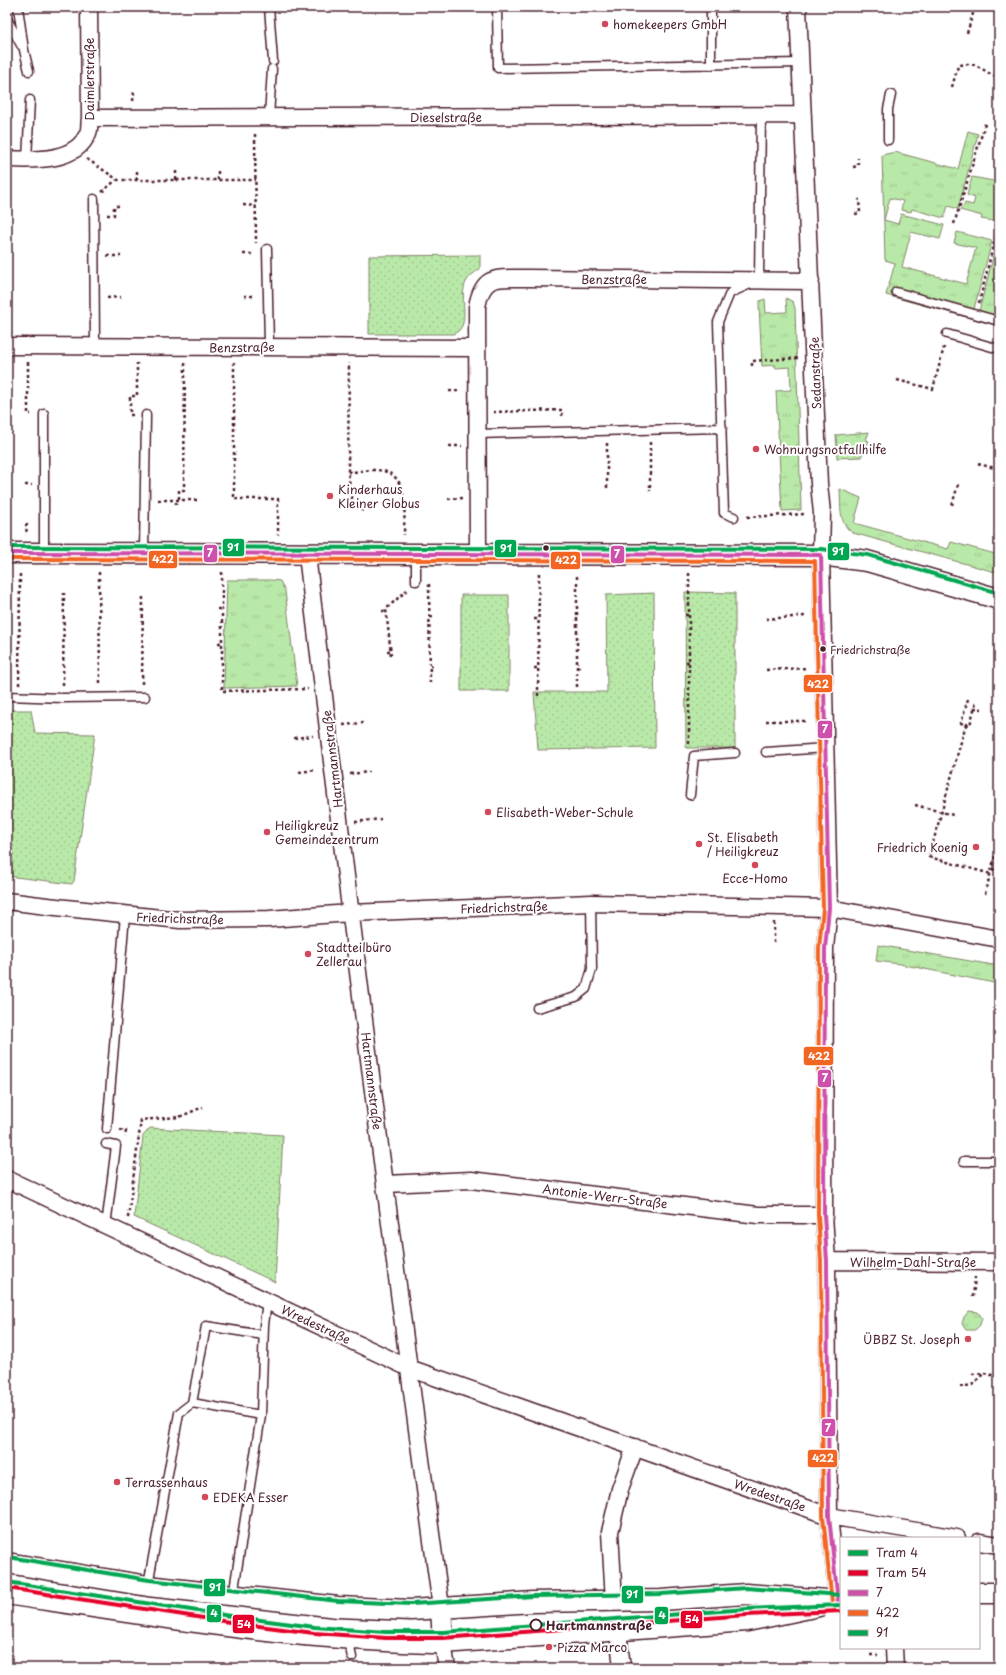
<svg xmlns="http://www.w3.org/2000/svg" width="1006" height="1675" viewBox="0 0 1006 1675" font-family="'Playpen Sans',sans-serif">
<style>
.grass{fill:url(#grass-tufts);stroke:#82846a}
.park{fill:url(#park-dots);stroke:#82846a}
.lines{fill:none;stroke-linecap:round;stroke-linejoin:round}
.service-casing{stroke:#4a1f2b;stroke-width:11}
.minor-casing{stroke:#4a1f2b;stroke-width:19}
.tertiary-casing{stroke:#4a1f2b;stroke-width:23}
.path{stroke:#4a1f2b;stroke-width:2.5;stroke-dasharray:3 3;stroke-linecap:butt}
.service{stroke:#fff;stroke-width:8}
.minor{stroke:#fff;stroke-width:16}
.tertiary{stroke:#fff;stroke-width:20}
.bus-1-casing{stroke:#fff;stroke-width:7}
.bus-2-casing{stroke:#fff;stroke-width:7}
.bus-3-casing{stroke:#fff;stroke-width:7}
.bus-1{stroke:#cd50aa;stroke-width:4}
.bus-2{stroke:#f26522;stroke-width:4}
.bus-3{stroke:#00a651;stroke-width:4}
.tram-1-casing{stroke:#fff;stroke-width:7}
.tram-2-casing{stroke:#fff;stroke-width:7}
.tram-1{stroke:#00a650;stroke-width:4}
.tram-2{stroke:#e4002b;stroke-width:4}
.poi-dot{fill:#d1495b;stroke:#fff;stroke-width:1.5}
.bus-dot{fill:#4a1f2b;stroke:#fff;stroke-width:1.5}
.stop-dot{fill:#fff;stroke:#4a1f2b;stroke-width:2}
.labels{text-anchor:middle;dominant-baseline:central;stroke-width:4;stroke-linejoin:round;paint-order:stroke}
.bus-label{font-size:11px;fill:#4a1f2b;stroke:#fff;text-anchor:start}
.poi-label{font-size:12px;fill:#4a1f2b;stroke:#fff;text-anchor:start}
.street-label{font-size:12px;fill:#4a1f2b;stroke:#fff}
.stop-label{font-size:12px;font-weight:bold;fill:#4a1f2b;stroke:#fff;text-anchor:start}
.line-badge{stroke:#fff;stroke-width:1.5}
.badge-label{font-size:11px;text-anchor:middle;font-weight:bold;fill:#fff}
</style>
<defs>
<pattern id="grass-tufts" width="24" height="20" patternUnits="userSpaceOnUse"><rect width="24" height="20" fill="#b9e9a8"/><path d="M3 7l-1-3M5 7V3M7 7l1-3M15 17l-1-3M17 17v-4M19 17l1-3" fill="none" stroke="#a1c791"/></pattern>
<pattern id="park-dots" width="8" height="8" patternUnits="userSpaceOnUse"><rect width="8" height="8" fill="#b9e9a8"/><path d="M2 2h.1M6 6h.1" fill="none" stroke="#a1c791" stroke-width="1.8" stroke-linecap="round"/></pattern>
</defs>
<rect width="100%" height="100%" fill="#fff"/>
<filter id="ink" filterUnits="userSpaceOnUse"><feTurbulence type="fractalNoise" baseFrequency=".025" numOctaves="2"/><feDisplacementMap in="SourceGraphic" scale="8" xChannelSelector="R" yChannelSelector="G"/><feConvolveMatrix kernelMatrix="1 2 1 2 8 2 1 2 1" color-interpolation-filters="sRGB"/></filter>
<g filter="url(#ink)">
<path class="grass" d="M968,131L978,134L958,209L948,206L944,218L912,209L911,212L901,210L903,201L890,198L884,220L898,224L901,214L944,225L940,239L911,232L902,267L966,284L976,248L954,243L957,232L992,241L974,309L979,311L997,242L999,243V326L886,295L895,263L885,260L882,155L895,152L958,169Z
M972,177L999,182V222L981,219L982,216L960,210L965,203L973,205L975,198L967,195Z
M786,298L793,302L795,308L801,510L782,511L776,391L791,390L790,367L775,368V365L762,366L759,305L760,301L765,299L766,313L787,312Z
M869,432L866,440L869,441L861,457L837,458L836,435Z
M840,489L861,498L854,523L948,549L951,542L999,555V573L853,533C838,524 841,505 840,489Z
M227,580H272L280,581L285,591L297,686L224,688Z
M878,945L999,966V984L900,964L876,961Z
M969,1311L978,1312L982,1318L980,1325L975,1330H966L962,1324L964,1317Z"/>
<path class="park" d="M480,255V269C474,273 469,276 466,282C458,297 473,327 453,334H369V256Z
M685,592L735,593V748H686Z
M654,593L655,748L538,750L534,692H607L606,595Z
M461,595H509V691H461Z
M7,710H31L35,733L95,734L74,881L72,884L7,876Z
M150,1128L283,1135L275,1282L134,1217L143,1136Z"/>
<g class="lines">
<g class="service-casing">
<path id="service" d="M18,7L24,50L29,71
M269,7L273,61
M497,7L498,68L801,63
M711,7V65
M7,19L21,45
M269,117L272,69
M888,140V109L891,95
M27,160L30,100
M94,199L95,347
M267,249L269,346
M896,292L999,321
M947,334L999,349
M477,434L722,428
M734,517L724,513L718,322L730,293L759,280L761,116
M44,553V414
M144,553L146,415
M416,554V581
M7,696L63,698L145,697
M766,752L826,748
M690,795L694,756L735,753
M537,1008L576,997L586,989L592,969L591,903
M107,1129L125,915
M106,1144L116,1146L106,1226
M964,1161H999
M192,1403L261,1415
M148,1585L179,1413L192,1403L206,1326L263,1335
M233,1596L261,1415L264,1325L267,1301
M348,1640L352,1657"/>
</g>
<g class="minor-casing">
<path id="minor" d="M798,7L819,484L822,513L821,555L829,908L825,948L824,1215L827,1261L829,1516L838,1602
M90,118L803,115
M7,159C33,160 76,163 88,133C90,129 89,122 90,118L89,7
M7,346L476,348
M478,554L477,307C483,272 499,279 528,278L811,281
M307,555C349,906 393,1257 441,1607
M7,901L47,906L180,920L269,919L350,913L591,903L829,908L999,939
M7,1179L409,1368L829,1516L957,1538
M386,1184L471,1180L758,1215H824
M827,1261L999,1262
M979,1542L999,1545
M614,1601L610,1532L620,1489L635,1447
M618,1631L622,1668
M443,1643L447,1668
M894,1648L895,1668"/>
</g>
<g class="tertiary-casing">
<path id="tertiary" d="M7,553L821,555L867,561L999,599
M7,1563L148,1586L338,1607L411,1610L533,1602L661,1600L746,1594L841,1601
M979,1593H999
M7,1594C106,1609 205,1625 304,1635C351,1639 397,1643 443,1643L747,1621L819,1606
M441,1607L443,1643"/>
</g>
<path class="path" d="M967,33L975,7
M952,87L958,66C978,59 983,73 999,78
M133,101L134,92
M255,134L256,243
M87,159L118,180H256
M853,167L858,166V158
M176,171V180
M218,171V180
M137,180V171
M102,192L116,180
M243,205L256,206
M855,214L860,213L859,200H860
M107,215H114V206H121
M954,224L986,121
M243,254H255
M107,256H121
M244,296H255
M107,298L121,297
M979,303L996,235
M28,362V414H31
M234,362V499H278V535
M752,366V361L798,358
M897,380L933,389L944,347
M449,391H461
M493,412L562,410V419
M133,415H130V396H137V363
M650,442V491
M607,443V491
M449,446H462
M978,464L995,468
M348,472C356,472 365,470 373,470C411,469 404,510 404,535
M25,485H32
M345,494H348V501
M179,499V490H184L185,363
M448,499L462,498
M158,500H199
M348,501H352V492L349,491L350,487L348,472L349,363
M352,501L363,511
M176,505V500
M952,505L958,485L956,484
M747,517L806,514
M25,525H27L26,535
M99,572L100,685
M222,572V691L308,689
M429,584L430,684
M217,609H222
M382,611H386
M685,615H690
M430,617H436
M534,619H539
M766,619L806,616
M218,643H222
M387,651H391
M391,655L386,609L407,590
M686,662H690
M430,666H436
M577,667H581
M534,668H538
M766,670L808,668
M142,684L143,595
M19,685L20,572
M63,685L64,593
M577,687V573
M538,696L539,573
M968,699L961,723L970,725L976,702
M974,708L982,709
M766,721H808
M966,724L929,857L991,874
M343,725L363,723
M294,738L313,736
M689,744V573
M299,772L316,770
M350,774L369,772
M915,805L953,815
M355,822L381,819
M992,869L999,871
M985,894L995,856
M774,922V946
M120,1130L126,1131L125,1137
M128,1218L141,1120L179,1117L203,1107
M973,1297L975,1277
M972,1374L984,1373L999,1377
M960,1387L972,1385L984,1373
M997,1489L999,1486
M870,1655H878"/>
<use href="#service" class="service"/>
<use href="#minor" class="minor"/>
<use href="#tertiary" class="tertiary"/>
<g class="bus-1-casing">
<path id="bus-1" d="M7,553L821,555
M821,555L829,908L825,948L824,1215L827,1261L829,1516L838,1602"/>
</g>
<g class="bus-2-casing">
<path id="bus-2" d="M7,559L815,561L823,908L819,948L818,1215L821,1261L823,1516L832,1603L835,1607H841"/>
</g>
<g class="bus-3-casing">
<path id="bus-3" d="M7,547L821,549L868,555L999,593
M8,1557L149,1580L338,1601L411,1604L533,1596L661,1594L746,1588L841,1595"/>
</g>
<use href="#bus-1" class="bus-1"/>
<use href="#bus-2" class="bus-2"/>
<use href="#bus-3" class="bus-3"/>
<g class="tram-1-casing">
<path id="tram-1" d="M7,1582L237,1617L315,1627L386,1632H443L747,1609L841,1605"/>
</g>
<g class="tram-2-casing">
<path id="tram-2" d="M7,1588L236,1623L314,1633L386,1638H443L747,1615L841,1611"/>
</g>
<use href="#tram-1" class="tram-1"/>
<use href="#tram-2" class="tram-2"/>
</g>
</g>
<g class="poi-dot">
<circle cx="605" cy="24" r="4"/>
<circle cx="756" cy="449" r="4"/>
<circle cx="330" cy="496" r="4"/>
<circle cx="488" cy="812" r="4"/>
<circle cx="267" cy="832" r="4"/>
<circle cx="699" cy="844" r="4"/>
<circle cx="976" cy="847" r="4"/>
<circle cx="755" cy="865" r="4"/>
<circle cx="308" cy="954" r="4"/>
<circle cx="968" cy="1339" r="4"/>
<circle cx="117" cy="1482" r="4"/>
<circle cx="205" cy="1497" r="4"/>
<circle cx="549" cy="1647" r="4"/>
</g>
<g class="bus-dot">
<circle cx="546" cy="548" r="3.5"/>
<circle cx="823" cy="649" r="3.5"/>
</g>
<circle class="stop-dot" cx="536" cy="1625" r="5.5"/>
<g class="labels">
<g class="bus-label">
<text x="830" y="649">Friedrichstraße</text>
</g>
<g class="poi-label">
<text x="613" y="24">homekeepers GmbH</text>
<text x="764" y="449">Wohnungsnotfallhilfe</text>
<text x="338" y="489">Kinderhaus<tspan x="338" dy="14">Kleiner Globus</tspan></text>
<text x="496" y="812">Elisabeth-Weber-Schule</text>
<text x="275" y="825">Heiligkreuz<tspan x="275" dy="14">Gemeindezentrum</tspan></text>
<text x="707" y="837">St. Elisabeth<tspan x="707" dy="14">/ Heiligkreuz</tspan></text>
<text x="968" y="847" text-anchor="end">Friedrich Koenig</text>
<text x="755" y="878" text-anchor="middle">Ecce-Homo</text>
<text x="316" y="947">Stadtteilbüro<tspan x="316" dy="14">Zellerau</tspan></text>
<text x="960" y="1339" text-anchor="end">ÜBBZ St. Joseph</text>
<text x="125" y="1482">Terrassenhaus</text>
<text x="213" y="1497">EDEKA Esser</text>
<text x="557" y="1647">Pizza Marco</text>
</g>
<g class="street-label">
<text transform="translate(89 79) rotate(-90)">Daimlerstraße</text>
<text x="446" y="117">Dieselstraße</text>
<text x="614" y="279">Benzstraße</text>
<text transform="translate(242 347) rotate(-1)">Benzstraße</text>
<text transform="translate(815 373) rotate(-92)">Sedanstraße</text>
<text transform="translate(332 759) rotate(-97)">Hartmannstraße</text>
<text transform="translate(504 907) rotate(-2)">Friedrichstraße</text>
<text transform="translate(180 918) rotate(2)">Friedrichstraße</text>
<text transform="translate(372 1081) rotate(83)">Hartmannstraße</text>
<text transform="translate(605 1196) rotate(7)">Antonie-Werr-Straße</text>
<text x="913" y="1262">Wilhelm-Dahl-Straße</text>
<text transform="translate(316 1324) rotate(25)">Wredestraße</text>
<text transform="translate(770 1495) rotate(19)">Wredestraße</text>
</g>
<g class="stop-label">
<text x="546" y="1625">Hartmannstraße</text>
</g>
</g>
<g class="line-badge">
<rect x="222" y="538" width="23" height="19" rx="4" fill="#00a651"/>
<rect x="494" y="539" width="23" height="19" rx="4" fill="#00a651"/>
<rect x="827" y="542" width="23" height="19" rx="4" fill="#00a651"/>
<rect x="203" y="544" width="15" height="19" rx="4" fill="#cd50aa"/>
<rect x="610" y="545" width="15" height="19" rx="4" fill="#cd50aa"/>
<rect x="148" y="550" width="30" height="19" rx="4" fill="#f26522"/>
<rect x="550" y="551" width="31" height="19" rx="4" fill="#f26522"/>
<rect x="803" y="674" width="30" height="19" rx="4" fill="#f26522"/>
<rect x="817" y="720" width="16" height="19" rx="4" fill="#cd50aa"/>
<rect x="803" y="1046" width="31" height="20" rx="4" fill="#f26522"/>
<rect x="817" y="1069" width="15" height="19" rx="4" fill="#cd50aa"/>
<rect x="821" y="1418" width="15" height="19" rx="4" fill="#cd50aa"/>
<rect x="807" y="1449" width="31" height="19" rx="4" fill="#f26522"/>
<rect x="203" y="1578" width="23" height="19" rx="4" fill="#00a651"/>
<rect x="621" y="1585" width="23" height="19" rx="4" fill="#00a651"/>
<rect x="206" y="1604" width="16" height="19" rx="4" fill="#00a650"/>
<rect x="654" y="1606" width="15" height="19" rx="4" fill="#00a650"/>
<rect x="680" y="1610" width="23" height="19" rx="4" fill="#e4002b"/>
<rect x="232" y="1614" width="23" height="20" rx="4" fill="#e4002b"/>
</g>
<g class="badge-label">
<text x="233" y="551">91</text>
<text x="506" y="552">91</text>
<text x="838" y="555">91</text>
<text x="210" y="557">7</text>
<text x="617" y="558">7</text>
<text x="163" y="563">422</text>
<text x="566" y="564">422</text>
<text x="818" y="688">422</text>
<text x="825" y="733">7</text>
<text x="819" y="1060">422</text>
<text x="825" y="1082">7</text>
<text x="828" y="1432">7</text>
<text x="823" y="1462">422</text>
<text x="215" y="1591">91</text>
<text x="632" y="1598">91</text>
<text x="214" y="1617">4</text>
<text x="662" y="1619">4</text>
<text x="692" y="1623">54</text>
<text x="244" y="1628">54</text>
</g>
<rect width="1006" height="1675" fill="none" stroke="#fff" stroke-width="24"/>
<rect x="12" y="12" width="982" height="1651" fill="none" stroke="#4a1f2b" stroke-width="1.5" filter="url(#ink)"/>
<rect x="840" y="1537" width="140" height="112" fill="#ffffff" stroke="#b7a5aa"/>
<rect x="848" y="1550" width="20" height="6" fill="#00a650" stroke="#b7a5aa"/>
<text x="876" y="1557" font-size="12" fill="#4a1f2b">Tram 4</text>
<rect x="848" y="1570" width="20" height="6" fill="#e4002b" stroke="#b7a5aa"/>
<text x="876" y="1577" font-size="12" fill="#4a1f2b">Tram 54</text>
<rect x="848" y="1590" width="20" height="6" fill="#cd50aa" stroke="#b7a5aa"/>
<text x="876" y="1597" font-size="12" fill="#4a1f2b">7</text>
<rect x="848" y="1610" width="20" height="6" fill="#f26522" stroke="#b7a5aa"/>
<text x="876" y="1617" font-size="12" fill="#4a1f2b">422</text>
<rect x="848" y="1630" width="20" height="6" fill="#00a651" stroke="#b7a5aa"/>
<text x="876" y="1637" font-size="12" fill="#4a1f2b">91</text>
</svg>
